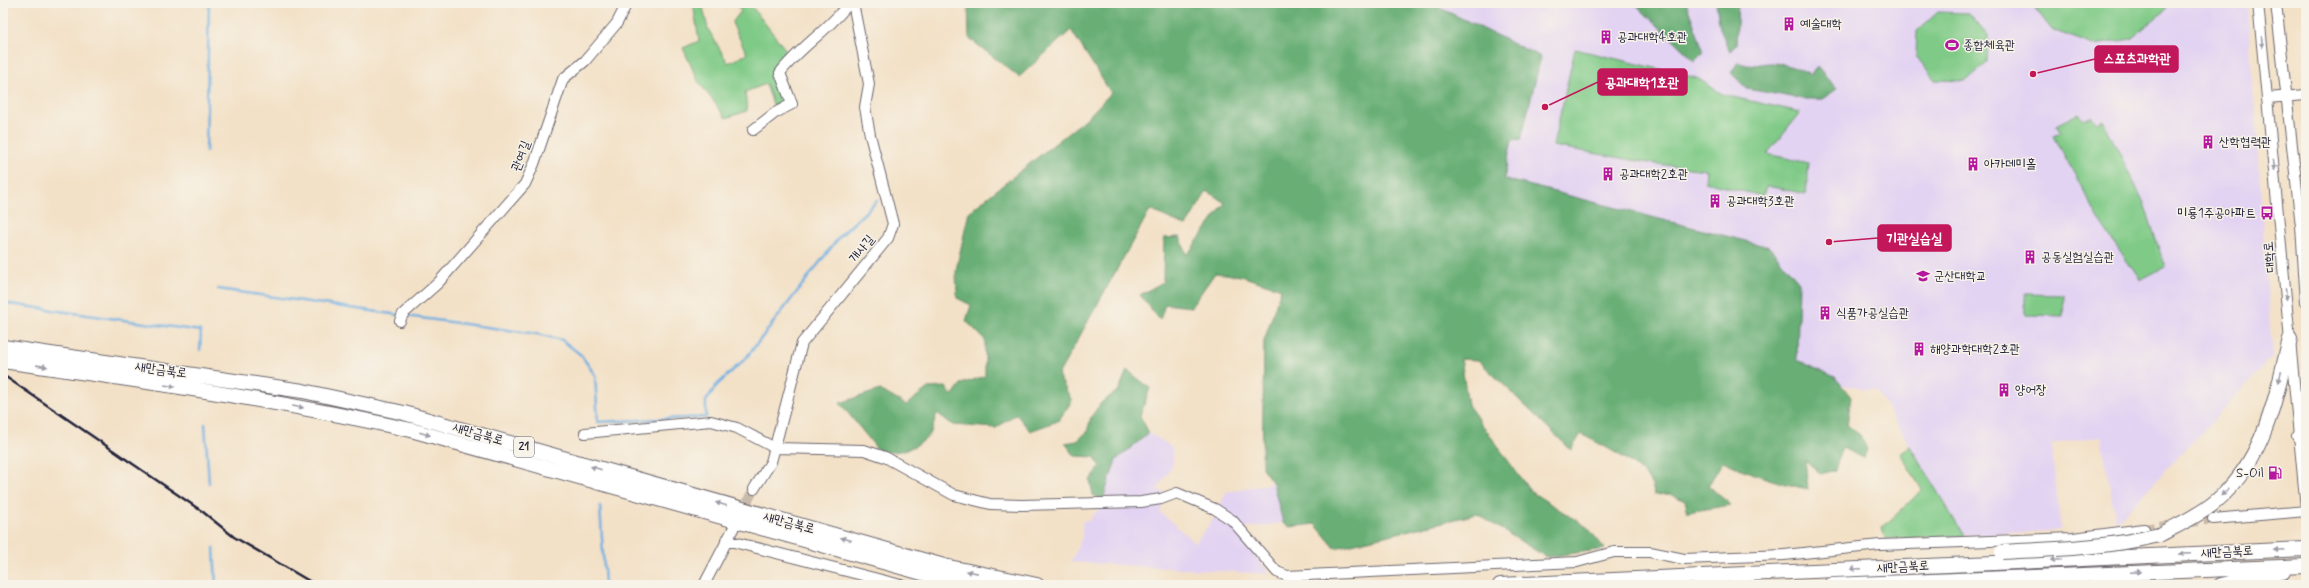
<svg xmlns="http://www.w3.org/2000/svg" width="2309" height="588" viewBox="0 0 2309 588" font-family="Mynerve,'Poor Story',sans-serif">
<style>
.built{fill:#e3d3f2}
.green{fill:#80ca87;stroke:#517661}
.forest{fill:#68ae74;stroke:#456858}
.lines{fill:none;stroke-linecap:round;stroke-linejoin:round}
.stream{stroke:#6caee1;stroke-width:2.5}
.minor-tunnel{stroke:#c9bbab;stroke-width:10;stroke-dasharray:10 5;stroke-linecap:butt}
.minor-casing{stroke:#6b656c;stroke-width:12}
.highway-casing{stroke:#6b656c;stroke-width:16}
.minor{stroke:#fff;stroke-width:10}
.highway{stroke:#fff;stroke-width:14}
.rail{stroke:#22223b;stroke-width:2.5}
.highway-bridge-casing{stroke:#6b656c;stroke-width:16;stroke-linecap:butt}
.highway-bridge{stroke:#fff;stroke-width:14}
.oneway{fill:#9c9ca7}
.labels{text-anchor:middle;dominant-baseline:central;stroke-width:3;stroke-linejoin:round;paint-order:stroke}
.shield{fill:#f7f3e8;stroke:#62616f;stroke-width:1}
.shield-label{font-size:12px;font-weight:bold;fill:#22223b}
.poi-label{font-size:13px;fill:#22223b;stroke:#f7f3e8;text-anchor:start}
.street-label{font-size:13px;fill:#22223b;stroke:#f7f3e8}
.leader{fill:none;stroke:#c2185b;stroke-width:1.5}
.callout-dot{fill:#c2185b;stroke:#f7f3e8;stroke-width:1.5}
.callout{fill:#c2185b;stroke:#c2185b;stroke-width:1.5}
.callout-label{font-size:14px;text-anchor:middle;font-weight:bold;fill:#fff}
</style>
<rect width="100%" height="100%" fill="#f7f3e8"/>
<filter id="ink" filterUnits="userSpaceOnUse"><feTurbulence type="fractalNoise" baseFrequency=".025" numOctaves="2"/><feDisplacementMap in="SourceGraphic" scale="8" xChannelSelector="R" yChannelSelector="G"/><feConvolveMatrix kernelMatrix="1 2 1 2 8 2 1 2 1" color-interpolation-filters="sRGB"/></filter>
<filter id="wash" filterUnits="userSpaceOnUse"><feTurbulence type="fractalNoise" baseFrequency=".012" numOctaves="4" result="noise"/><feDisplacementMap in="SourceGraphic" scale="16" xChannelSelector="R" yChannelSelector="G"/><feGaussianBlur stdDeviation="0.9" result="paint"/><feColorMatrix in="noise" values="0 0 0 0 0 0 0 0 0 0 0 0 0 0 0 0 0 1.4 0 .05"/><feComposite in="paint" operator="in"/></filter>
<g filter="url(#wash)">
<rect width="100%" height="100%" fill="#f3e1c7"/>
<path class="built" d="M1311,3H2247L2272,357L2116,523L2101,437L2051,444L2061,530L1964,536L1877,391L1778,374L1413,196Z
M1149,433L1172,447L1173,464L1157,490L1167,493L1160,512L1195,543L1216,515L1226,492L1273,483L1283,523L1247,528L1239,535L1270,574L1071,562L1082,537V521H1089L1100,506L1116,460Z"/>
<path class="green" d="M693,3H702L708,29L728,63L747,54L732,23L741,11L735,3H749L789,54L775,75L788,103L775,110L766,84L745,92L747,111L726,118L698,81L683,48L699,41Z
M2031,3H2168L2166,9L2131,39L2094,45L2052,30Z
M1938,12L1969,13L1988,35L1987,63L1966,81L1935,80L1916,56L1917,31Z
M1575,49L1697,78L1724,95L1800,112L1767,154L1809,163L1806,194L1767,186L1762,196L1705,182L1706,170L1649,163L1553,146Z
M2079,113L2084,120L2092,116L2096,123L2103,120L2144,203L2165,267L2140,280L2099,220L2054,136L2061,133L2056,125Z
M2025,294L2064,295L2063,316L2025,315Z
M1910,446L1964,536L1885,539L1882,528L1922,490L1900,453Z"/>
<path class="forest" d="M968,3H1430L1541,57L1521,139L1512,140L1504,179L1769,247L1799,282L1797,360L1835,377L1851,397L1847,425L1860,435L1867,449L1864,458L1842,448L1835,470L1821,474L1805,460L1808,489C1778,483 1750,474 1723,461L1708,486L1731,505L1688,512L1685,501L1670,494L1654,495C1654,468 1602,446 1581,434L1571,450L1478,360L1461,359L1468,405L1530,491L1587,527L1605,549L1546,557L1477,514L1335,548L1315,524L1290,527L1283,523L1273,483L1262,468L1264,341L1281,289L1241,276L1215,273L1191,307L1165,304L1160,320L1140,295L1163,282L1164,238L1180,237L1187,255L1225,203L1207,191L1186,226L1150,210L1058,375L1072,401L1058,421L1030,431L1016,414L996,428L953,425L937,413C935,419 933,429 930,434C920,448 893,456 878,450L840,403L880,390L906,405L928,388L946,387L952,396L961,384L985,376V340L966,321L971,305L957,298L956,270L969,212L1087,118L1111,93L1071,30L1019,77L969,38Z
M1634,3H1686L1704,52L1695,61Z
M1716,3H1738L1736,45L1730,51L1720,29Z
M1738,62C1753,69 1756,63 1771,63C1784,63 1800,69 1811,75L1817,66L1837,89L1822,99H1803L1747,89L1731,73Z
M1127,370L1150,388L1140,416L1149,433L1116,460L1103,499L1093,495L1090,480L1100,467L1095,457L1075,456L1065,443L1077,441L1087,432L1091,417L1101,403L1119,390Z"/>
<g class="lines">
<path class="stream" d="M206,151L209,3
M218,289L399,315
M3,303L201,331L200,350
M406,316L537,334L562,340L581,355L595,375L598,422L706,417V401L716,386L746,358L840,236L877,201
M205,424L209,483
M600,506L605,585
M214,548L216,585"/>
</g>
</g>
<g filter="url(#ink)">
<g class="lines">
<path class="minor-tunnel" d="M740,515L754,489
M2144,529L2213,519
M2073,554V585"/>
<g class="minor-casing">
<path id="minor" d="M2258,3L2306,509
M2276,3L2301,226L2306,302
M2267,98L2306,95
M753,130L775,113L792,104L780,73C800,47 830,29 849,3
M400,321L403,314L438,283L525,184L534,164L563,79L585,61L617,23L627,3
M585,433L711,421L737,428L775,448L864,450L885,457L954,495L990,504L1022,505L1141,502L1161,499L1177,493L1215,509L1232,520L1277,572L1287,576L1577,562L1614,552H1650L1684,559L1784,555L1880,545L2073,538L2144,529
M754,489L771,462L802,343L888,238L893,224L870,135L865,107L869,84L853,3
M2213,519L2306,511
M726,540L901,585
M704,585L733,529"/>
</g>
<g class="highway-casing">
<path id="highway" d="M3,347L303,391L404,413L944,566L1037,585
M3,361C139,380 276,400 411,430L940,578L975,585
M2299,436L2306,435
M2159,535C2178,525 2198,516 2214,503C2265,461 2275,399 2290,339
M1500,585L2306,549
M1831,585L2306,566
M2221,585L2283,572"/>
</g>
<use href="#minor" class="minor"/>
<use href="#highway" class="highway"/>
<path class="rail" d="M3,375L203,512L234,537L316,585"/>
<g class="highway-bridge-casing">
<path id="highway-bridge" d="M2002,552C2055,549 2107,548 2159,535"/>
</g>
<use href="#highway-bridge" class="highway-bridge"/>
</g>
<defs><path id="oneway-solid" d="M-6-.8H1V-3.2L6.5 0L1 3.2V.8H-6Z"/></defs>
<g class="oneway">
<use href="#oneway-solid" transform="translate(2262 42) rotate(85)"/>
<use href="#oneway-solid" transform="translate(2274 165) rotate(84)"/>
<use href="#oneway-solid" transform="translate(2286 294) rotate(85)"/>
<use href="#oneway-solid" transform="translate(42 366) rotate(8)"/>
<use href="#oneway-solid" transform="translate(2280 377) rotate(104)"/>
<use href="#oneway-solid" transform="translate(170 386) rotate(9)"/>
<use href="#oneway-solid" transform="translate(298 407) rotate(9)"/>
<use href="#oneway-solid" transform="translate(425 434) rotate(16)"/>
<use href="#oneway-solid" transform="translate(596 468) rotate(-164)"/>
<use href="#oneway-solid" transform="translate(2225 492) rotate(135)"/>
<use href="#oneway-solid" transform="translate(721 504) rotate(-164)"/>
<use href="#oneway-solid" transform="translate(846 539) rotate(-165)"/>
<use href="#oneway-solid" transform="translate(2279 550) rotate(178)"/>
<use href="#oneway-solid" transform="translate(2185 554) rotate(177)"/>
<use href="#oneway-solid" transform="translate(2056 560) rotate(177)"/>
<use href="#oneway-solid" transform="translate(1856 569) rotate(177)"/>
<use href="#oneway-solid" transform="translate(972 572) rotate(-169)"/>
<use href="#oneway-solid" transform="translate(2136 572) rotate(-2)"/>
</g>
</g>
<defs>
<g id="building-bare" transform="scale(1.08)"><path d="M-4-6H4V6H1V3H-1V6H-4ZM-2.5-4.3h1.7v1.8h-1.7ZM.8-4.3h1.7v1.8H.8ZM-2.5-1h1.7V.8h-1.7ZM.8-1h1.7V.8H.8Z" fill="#b5179e" stroke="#f7f3e8" stroke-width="2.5" paint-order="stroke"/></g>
<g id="stadium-bare" transform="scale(1.08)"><path d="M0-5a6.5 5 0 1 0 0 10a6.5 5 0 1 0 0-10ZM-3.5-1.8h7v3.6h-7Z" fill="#b5179e" stroke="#f7f3e8" stroke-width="2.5" paint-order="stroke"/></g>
<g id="bus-bare" transform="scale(1.08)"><path d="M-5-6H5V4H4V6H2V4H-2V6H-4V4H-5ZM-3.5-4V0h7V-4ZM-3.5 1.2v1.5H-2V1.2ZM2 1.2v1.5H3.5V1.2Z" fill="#b5179e" stroke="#f7f3e8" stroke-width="2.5" paint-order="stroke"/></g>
<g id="university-bare" transform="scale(1.08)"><path d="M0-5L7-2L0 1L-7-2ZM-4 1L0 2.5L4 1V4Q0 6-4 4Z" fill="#b5179e" stroke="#f7f3e8" stroke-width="2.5" paint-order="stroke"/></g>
<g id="fuel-bare" transform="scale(1.08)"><path d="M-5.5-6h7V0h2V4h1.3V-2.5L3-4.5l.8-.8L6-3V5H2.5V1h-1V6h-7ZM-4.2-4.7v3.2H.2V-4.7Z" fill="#b5179e" stroke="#f7f3e8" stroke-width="2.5" paint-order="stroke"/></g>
</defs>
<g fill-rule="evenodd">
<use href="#building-bare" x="1789" y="24"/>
<use href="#building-bare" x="1606" y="37"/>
<use href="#stadium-bare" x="1952" y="45"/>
<use href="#building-bare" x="2208" y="142"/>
<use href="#building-bare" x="1973" y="164"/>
<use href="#building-bare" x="1608" y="174"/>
<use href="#building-bare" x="1715" y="201"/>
<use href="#bus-bare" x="2267" y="213"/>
<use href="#building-bare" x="2030" y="257"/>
<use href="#university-bare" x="1923" y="276"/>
<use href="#building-bare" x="1825" y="313"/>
<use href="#building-bare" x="1919" y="349"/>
<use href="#building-bare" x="2004" y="390"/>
<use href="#fuel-bare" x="2275" y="473"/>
</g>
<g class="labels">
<rect class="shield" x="514" y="437" width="20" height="20" rx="3"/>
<g class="shield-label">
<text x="524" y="447">21</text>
</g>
<g class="poi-label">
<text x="1800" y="24">예술대학</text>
<text x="1617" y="37">공과대학4호관</text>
<text x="1963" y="45">종합체육관</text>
<text x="2219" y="142">산학협력관</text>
<text x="1984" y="164">아카데미홀</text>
<text x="1619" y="174">공과대학2호관</text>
<text x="1726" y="201">공과대학3호관</text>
<text x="2256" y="213" text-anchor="end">미룡1주공아파트</text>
<text x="2041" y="257">공동실험실습관</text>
<text x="1934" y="276">군산대학교</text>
<text x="1836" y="313">식품가공실습관</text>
<text x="1930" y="349">해양과학대학2호관</text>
<text x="2015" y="390">양어장</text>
<text x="2264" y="473" text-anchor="end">S-Oil</text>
</g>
<g class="street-label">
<text transform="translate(521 156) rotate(-69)">관여길</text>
<text transform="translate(862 249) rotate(-51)">개사길</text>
<text transform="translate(2270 257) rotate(-95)">대학로</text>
<text transform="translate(161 370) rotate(8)">새만금북로</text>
<text transform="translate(478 434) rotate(16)">새만금북로</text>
<text transform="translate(789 523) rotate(15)">새만금북로</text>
<text transform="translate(2227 552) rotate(-3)">새만금북로</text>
<text transform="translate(1903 567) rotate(-3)">새만금북로</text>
</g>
</g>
<path class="leader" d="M2033 74L2095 59M1545 107L1598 82M1829 242L1878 238"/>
<g class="callout-dot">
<circle cx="2033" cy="74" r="4"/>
<circle cx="1545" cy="107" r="4"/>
<circle cx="1829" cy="242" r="4"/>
</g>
<g class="callout">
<rect x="2095" y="46" width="83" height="26" rx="4"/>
<rect x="1598" y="69" width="89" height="26" rx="4"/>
<rect x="1878" y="225" width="73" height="26" rx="4"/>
</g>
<g class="callout-label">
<text x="2137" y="63">스포츠과학관</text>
<text x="1642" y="87">공과대학1호관</text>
<text x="1914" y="243">기관실습실</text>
</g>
<rect width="2309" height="588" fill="none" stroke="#f7f3e8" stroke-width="16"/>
</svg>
